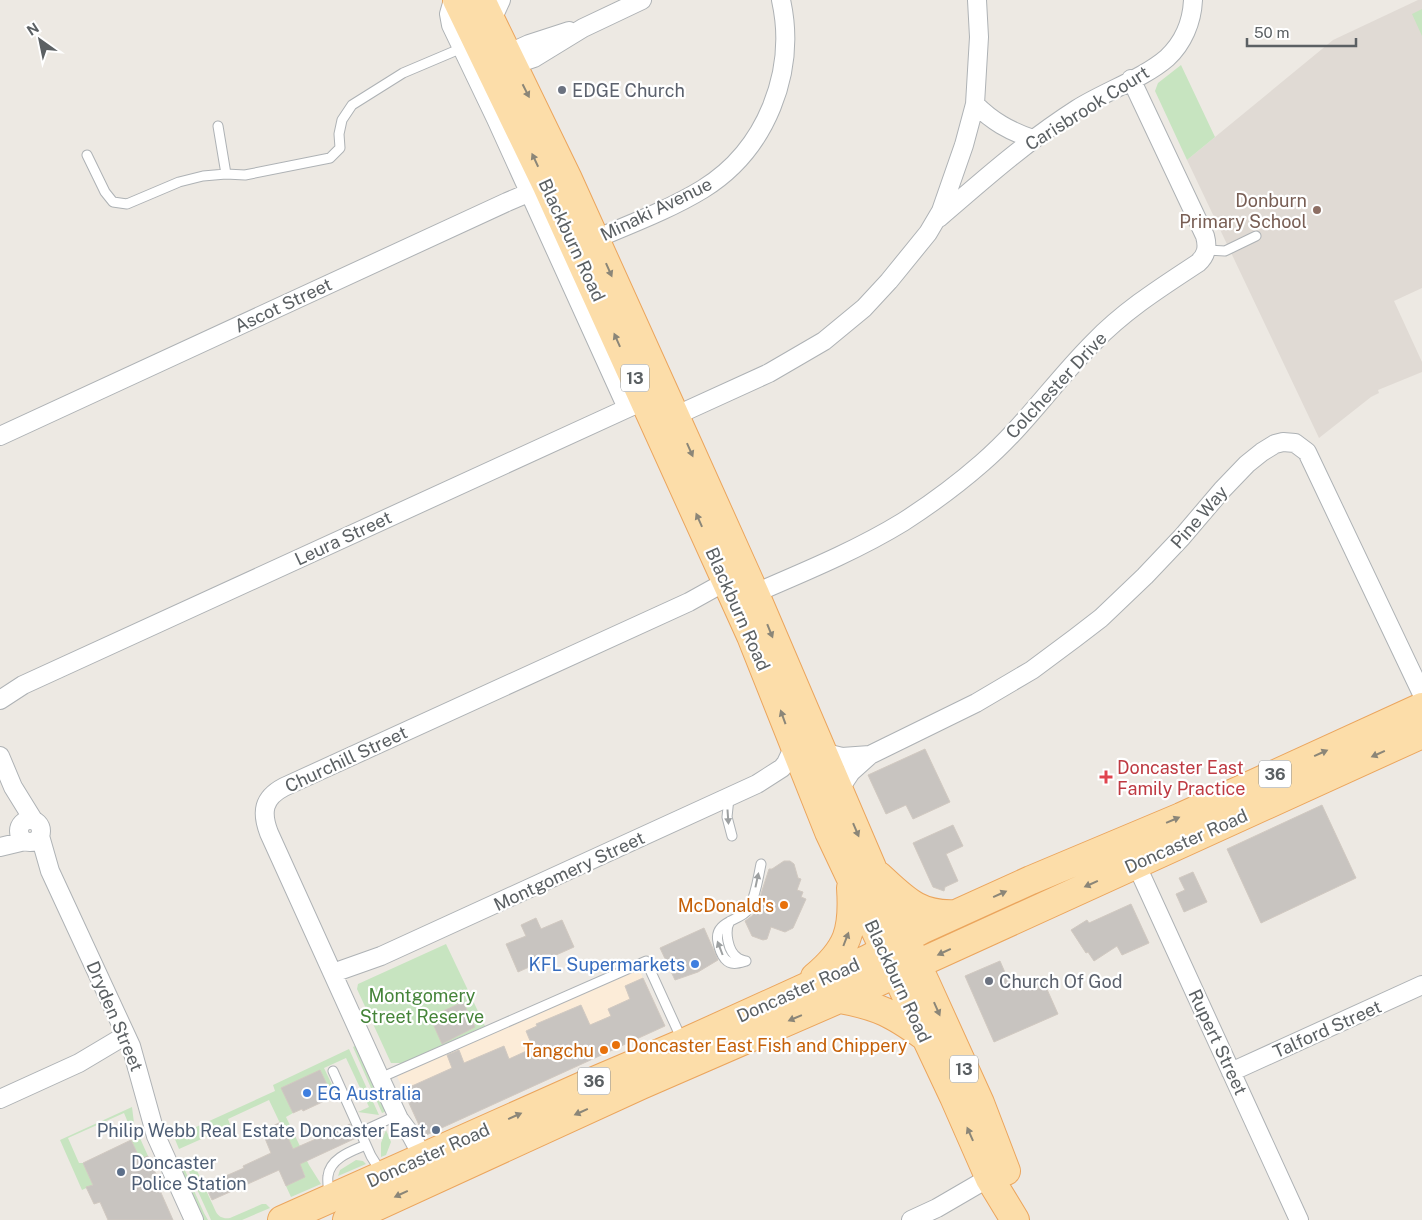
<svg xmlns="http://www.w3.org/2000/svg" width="1422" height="1220" viewBox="0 0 1422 1220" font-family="'Public Sans',sans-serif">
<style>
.commercial{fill:#fcecd8}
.education{fill:#e0dad4}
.green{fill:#c7e4c0}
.building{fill:#c8c4c0;stroke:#d1c9c1}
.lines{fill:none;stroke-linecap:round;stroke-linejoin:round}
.service-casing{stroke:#aeb2b5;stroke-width:11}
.minor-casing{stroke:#aeb2b5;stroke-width:20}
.primary-casing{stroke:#eba55d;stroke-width:30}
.service{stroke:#fff;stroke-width:9}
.minor{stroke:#fff;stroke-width:18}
.primary{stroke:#fcdda9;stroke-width:28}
.oneway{fill:#8b8678}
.oneway2{fill:#9da0a1}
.worship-dot{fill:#6b7280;stroke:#fff;stroke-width:2}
.education-dot{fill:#8d6e63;stroke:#fff;stroke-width:2}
.health-dot{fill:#e0444e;stroke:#fff;stroke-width:2}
.food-dot{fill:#e8710a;stroke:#fff;stroke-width:2}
.shop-dot{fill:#3f7fe0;stroke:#fff;stroke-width:2}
.service-dot{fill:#5c6f8a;stroke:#fff;stroke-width:2}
.labels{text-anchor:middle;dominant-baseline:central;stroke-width:4.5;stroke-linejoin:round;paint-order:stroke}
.shield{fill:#fff;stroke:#8c9092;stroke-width:1}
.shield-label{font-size:16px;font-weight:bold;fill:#5b6063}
.worship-label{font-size:18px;fill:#5b616d;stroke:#fff;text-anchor:start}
.street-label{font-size:18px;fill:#5b6063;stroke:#fff}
.education-label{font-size:18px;fill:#785e54;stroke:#fff;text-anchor:end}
.health-label{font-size:18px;fill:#be3a42;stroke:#fff;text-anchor:start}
.food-label{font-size:18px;fill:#c56008;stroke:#fff;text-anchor:end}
.shop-label{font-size:18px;fill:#366cbe;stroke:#fff;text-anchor:end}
.park-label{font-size:18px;fill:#458439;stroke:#fff}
.service-label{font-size:18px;fill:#4e5e75;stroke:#fff;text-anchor:end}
</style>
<rect width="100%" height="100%" fill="#ede9e3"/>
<path class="commercial" d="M639,969L665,1026L424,1136L396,1074Z"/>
<path class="education" d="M1418,0H1422V288L1394,301L1422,362V372L1378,390L1379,393L1371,397L1319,438L1187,160L1333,40Z"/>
<path class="green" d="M1422,9V36L1412,14Z
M1181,65L1215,137L1187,160L1155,91L1158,83Z
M446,944L485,1026L403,1063H391L357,989L358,984Z
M357,1045L387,1111L382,1113L353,1047Z
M349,1049L379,1115L358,1112L369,1107L346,1058L324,1068L337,1095L333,1097L320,1071L282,1088L293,1113L286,1117L309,1165L321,1184L291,1197L286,1186L305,1176L269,1100L228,1119L232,1130L229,1131L224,1129L179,1149L174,1137L275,1091L273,1085Z
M132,1107L134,1123L129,1125L124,1113L68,1138L79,1163H83L93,1185L82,1190L60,1140Z
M386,1130L391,1142L386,1155L381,1157V1143Z
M139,1136L148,1156L140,1159L131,1140Z
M356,1160L363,1161L366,1164L338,1176L340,1170Z
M193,1162L216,1212C219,1217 223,1219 230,1218L262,1204H266L270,1208L242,1220H211L186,1165Z
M183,1166L204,1213L208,1220H202L179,1169Z"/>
<path class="building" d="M925,749L950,802L913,819L906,805L886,814L868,775Z
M1322,805L1356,878L1261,923L1227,849Z
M953,825L963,846L946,854L958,881L945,887L944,891L933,887L913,843Z
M784,861H790L794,864L798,878L801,879L797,890L803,892L801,897L806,899L793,928L785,932L771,927L767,939L763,940L752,936L745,921L753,915L757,906L769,869H772Z
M1193,872L1207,902L1184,912L1176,894L1185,890L1179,878Z
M1131,904L1149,943L1122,955L1117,946L1094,961L1088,952L1086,953L1071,930L1087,920L1089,923Z
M536,918L541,929L562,920L574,947L518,972L506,944L526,936L521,925Z
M704,928L718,960L698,972L675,980L660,948Z
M1000,961L1013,991L1042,978L1058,1014L994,1042L965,976Z
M643,978L665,1026L424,1136L403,1090L452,1068L447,1055L459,1050L464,1063L504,1046L509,1059L533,1048L526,1031L537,1026L536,1024L581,1005L590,1025L611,1016L608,1009L630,999L625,986Z
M463,1002L475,1027L442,1044L430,1017Z
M320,1070L333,1097L303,1111L302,1109L293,1113L281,1088Z
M281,1122L293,1149L350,1124L356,1138L300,1164L305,1177L286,1186L279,1170L212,1200L205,1185L244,1168L243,1166L271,1153L262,1131Z
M131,1140L140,1159L148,1156L159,1181L158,1186L173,1220H108L100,1202L94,1204L86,1187L93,1185L83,1163Z"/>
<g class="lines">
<g class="service-casing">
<path id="service" d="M218,126L226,174
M87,155L105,192L113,202L127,204L179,182L203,176L226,174L245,175L330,158L340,148L339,134L342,120L352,105L403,73L462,48
M1207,250L1225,251L1256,236
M729,798L727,817L732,836
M730,921C724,931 728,952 738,958C740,960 743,960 746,961
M746,961C739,963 731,966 725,959C721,954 719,948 718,942C713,920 743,921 749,908C756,895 758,878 761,864
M333,1071L371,1156L376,1164L383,1171
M380,1078L646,961L682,1040
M361,1132L398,1115
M329,1196C329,1190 327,1182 328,1176C330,1158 352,1151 366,1145"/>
</g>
<g class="minor-casing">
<path id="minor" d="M453,0L449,14L451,25L496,119L627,408
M491,22L501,0
M503,63L518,49L529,44L569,31
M504,68L534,58L583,28L642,0
M975,104C992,121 1009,131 1033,139
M939,218C984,179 1027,141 1077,109C1104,92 1144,78 1167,58C1183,43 1192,22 1193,0
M586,243C625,226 667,211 703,189C766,150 797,72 781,0
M666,420L769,373L824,341L864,308L889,281L928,233L941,211L964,145L975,104L979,37L977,0
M0,436L507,202L554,182
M746,597C799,574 854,552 903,522C931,504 958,484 982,463C1024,427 1054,382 1093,343C1125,310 1160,288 1198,263C1207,255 1208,247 1205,236L1131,79
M0,700L23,685L652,397
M822,752L842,757L870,755
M0,756L13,787L34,821
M839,790L851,772L870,755L976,703L1032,670L1075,638L1101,618L1145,576L1182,537L1222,490L1247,464L1262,452L1275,444L1283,442L1295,443L1307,452L1422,694
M19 831a11 11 0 1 1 22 0a11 11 0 1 1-22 0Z
M40,836L50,871L131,1046L156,1136L194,1220
M0,847L25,841
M1136,864L1299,1220
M333,973L381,956L757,784L782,768L786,763L794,746
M1231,1072L1422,985
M0,1099L79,1063L126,1035
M425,1167L418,1148L411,1135L399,1119L380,1078L269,833C261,812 263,798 284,787L689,602L734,577
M911,1220L937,1208L980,1183L1000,1176"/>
</g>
<g class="primary-casing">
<path id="primary" d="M457,0L547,186L751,636L829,832L954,1097L990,1179L1015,1220
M481,0L567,177L675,416L755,594L873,870L926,984L980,1103L1006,1171
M879,876C905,900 919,916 956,914
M815,977C848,949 854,931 851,888
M840,999C879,1006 893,1014 924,1036
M282,1220L587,1084L683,1043L868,959L923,929L1031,880L1181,817L1422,707
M347,1220L641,1085L878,982L1422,734"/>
</g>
<use href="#service" class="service"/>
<use href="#minor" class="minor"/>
<use href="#primary" class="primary"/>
</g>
<defs><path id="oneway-solid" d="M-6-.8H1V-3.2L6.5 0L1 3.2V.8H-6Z" transform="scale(1.25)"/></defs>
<g class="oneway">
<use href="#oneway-solid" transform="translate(526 91) rotate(63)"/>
<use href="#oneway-solid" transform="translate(535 160) rotate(-115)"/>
<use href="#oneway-solid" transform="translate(609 270) rotate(66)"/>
<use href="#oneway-solid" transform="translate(617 340) rotate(-114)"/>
<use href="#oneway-solid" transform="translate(690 450) rotate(66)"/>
<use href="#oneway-solid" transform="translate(699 520) rotate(-114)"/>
<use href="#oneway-solid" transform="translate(770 631) rotate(68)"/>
<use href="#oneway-solid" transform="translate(783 717) rotate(-110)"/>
<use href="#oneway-solid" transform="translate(1321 753) rotate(-24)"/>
<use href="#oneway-solid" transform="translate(1378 754) rotate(156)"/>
<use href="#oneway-solid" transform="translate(1173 820) rotate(-23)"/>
<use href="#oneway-solid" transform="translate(856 830) rotate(67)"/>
<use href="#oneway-solid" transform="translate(1091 884) rotate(156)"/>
<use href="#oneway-solid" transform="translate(1000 894) rotate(-24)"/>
<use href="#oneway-solid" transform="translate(846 939) rotate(-69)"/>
<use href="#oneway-solid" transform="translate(944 952) rotate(155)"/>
<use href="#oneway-solid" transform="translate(937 1009) rotate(66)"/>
<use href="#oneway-solid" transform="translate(795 1018) rotate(157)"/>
<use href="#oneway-solid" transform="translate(581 1112) rotate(156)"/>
<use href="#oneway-solid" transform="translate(515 1116) rotate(-24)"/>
<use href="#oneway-solid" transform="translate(970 1134) rotate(-114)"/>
<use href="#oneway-solid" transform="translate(401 1194) rotate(155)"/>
</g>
<g class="oneway2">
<use href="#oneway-solid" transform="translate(728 817) rotate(86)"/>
<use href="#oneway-solid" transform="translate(757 880) rotate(-78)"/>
<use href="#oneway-solid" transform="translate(720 948) rotate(-111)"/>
</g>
<g class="worship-dot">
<circle cx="562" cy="90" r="5"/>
<circle cx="989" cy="981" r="5"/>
</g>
<circle class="education-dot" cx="1317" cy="210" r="5"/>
<path class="health-dot" d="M1103.5 769.5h5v5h5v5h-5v5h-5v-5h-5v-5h5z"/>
<g class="food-dot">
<circle cx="784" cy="905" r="5"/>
<circle cx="616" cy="1045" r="5"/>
<circle cx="604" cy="1050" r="5"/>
</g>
<g class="shop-dot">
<circle cx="695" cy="964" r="5"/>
<circle cx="307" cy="1093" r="5"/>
</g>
<g class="service-dot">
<circle cx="436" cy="1130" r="5"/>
<circle cx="121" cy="1172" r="5"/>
</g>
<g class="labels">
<g class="shield">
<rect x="621" y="364.5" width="28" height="27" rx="4"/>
<rect x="1259" y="760.5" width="32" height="27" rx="4"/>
<rect x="950" y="1055.5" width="28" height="27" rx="4"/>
<rect x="578" y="1067.5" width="32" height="27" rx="4"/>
</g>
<g class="shield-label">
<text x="635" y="378">13</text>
<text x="1275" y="774">36</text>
<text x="964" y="1069">13</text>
<text x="594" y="1081">36</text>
</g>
<g class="worship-label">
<text x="572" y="90">EDGE Church</text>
<text x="999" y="981">Church Of God</text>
</g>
<g class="street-label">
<text transform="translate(1087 108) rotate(-32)">Carisbrook Court</text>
<text transform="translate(656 209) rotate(-26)">Minaki Avenue</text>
<text transform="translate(572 240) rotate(65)">Blackburn Road</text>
<text transform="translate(283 305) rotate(-25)">Ascot Street</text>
<text transform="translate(1056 385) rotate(-47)">Colchester Drive</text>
<text transform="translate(1199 517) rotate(-49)">Pine Way</text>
<text transform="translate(343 538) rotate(-25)">Leura Street</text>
<text transform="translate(738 609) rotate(66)">Blackburn Road</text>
<text transform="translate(346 759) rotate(-25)">Churchill Street</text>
<text transform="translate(1186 841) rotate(-24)">Doncaster Road</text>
<text transform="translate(569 871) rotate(-25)">Montgomery Street</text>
<text transform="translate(898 981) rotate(65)">Blackburn Road</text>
<text transform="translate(798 990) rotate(-24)">Doncaster Road</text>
<text transform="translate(115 1016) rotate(67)">Dryden Street</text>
<text transform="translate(1327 1029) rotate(-24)">Talford Street</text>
<text transform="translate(1218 1042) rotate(65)">Rupert Street</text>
<text transform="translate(428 1155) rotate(-24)">Doncaster Road</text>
</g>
<g class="education-label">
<text x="1307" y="200">Donburn<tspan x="1307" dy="21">Primary School</tspan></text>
</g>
<g class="health-label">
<text x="1117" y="767">Doncaster East<tspan x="1117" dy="21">Family Practice</tspan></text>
</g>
<g class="food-label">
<text x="774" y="905">McDonald's</text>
<text x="626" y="1045" text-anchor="start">Doncaster East Fish and Chippery</text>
<text x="594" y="1050">Tangchu</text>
</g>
<g class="shop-label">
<text x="685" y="964">KFL Supermarkets</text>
<text x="317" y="1093" text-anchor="start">EG Australia</text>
</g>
<g class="park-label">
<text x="422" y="995">Montgomery<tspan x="422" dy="21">Street Reserve</tspan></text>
</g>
<g class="service-label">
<text x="426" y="1130">Philip Webb Real Estate Doncaster East</text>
<text x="131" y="1162" text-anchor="start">Doncaster<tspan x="131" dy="21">Police Station</tspan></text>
</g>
</g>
<g transform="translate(40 40) rotate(327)" stroke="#ffffff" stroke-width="4" paint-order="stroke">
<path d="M0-4L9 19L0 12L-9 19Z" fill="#5b6063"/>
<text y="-8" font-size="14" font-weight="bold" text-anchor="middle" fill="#5b6063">N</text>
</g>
<path d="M1247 38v8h109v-8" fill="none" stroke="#5b6063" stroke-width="2.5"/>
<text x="1254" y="38" font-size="15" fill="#5b6063" stroke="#ffffff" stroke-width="4" paint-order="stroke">50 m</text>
</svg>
